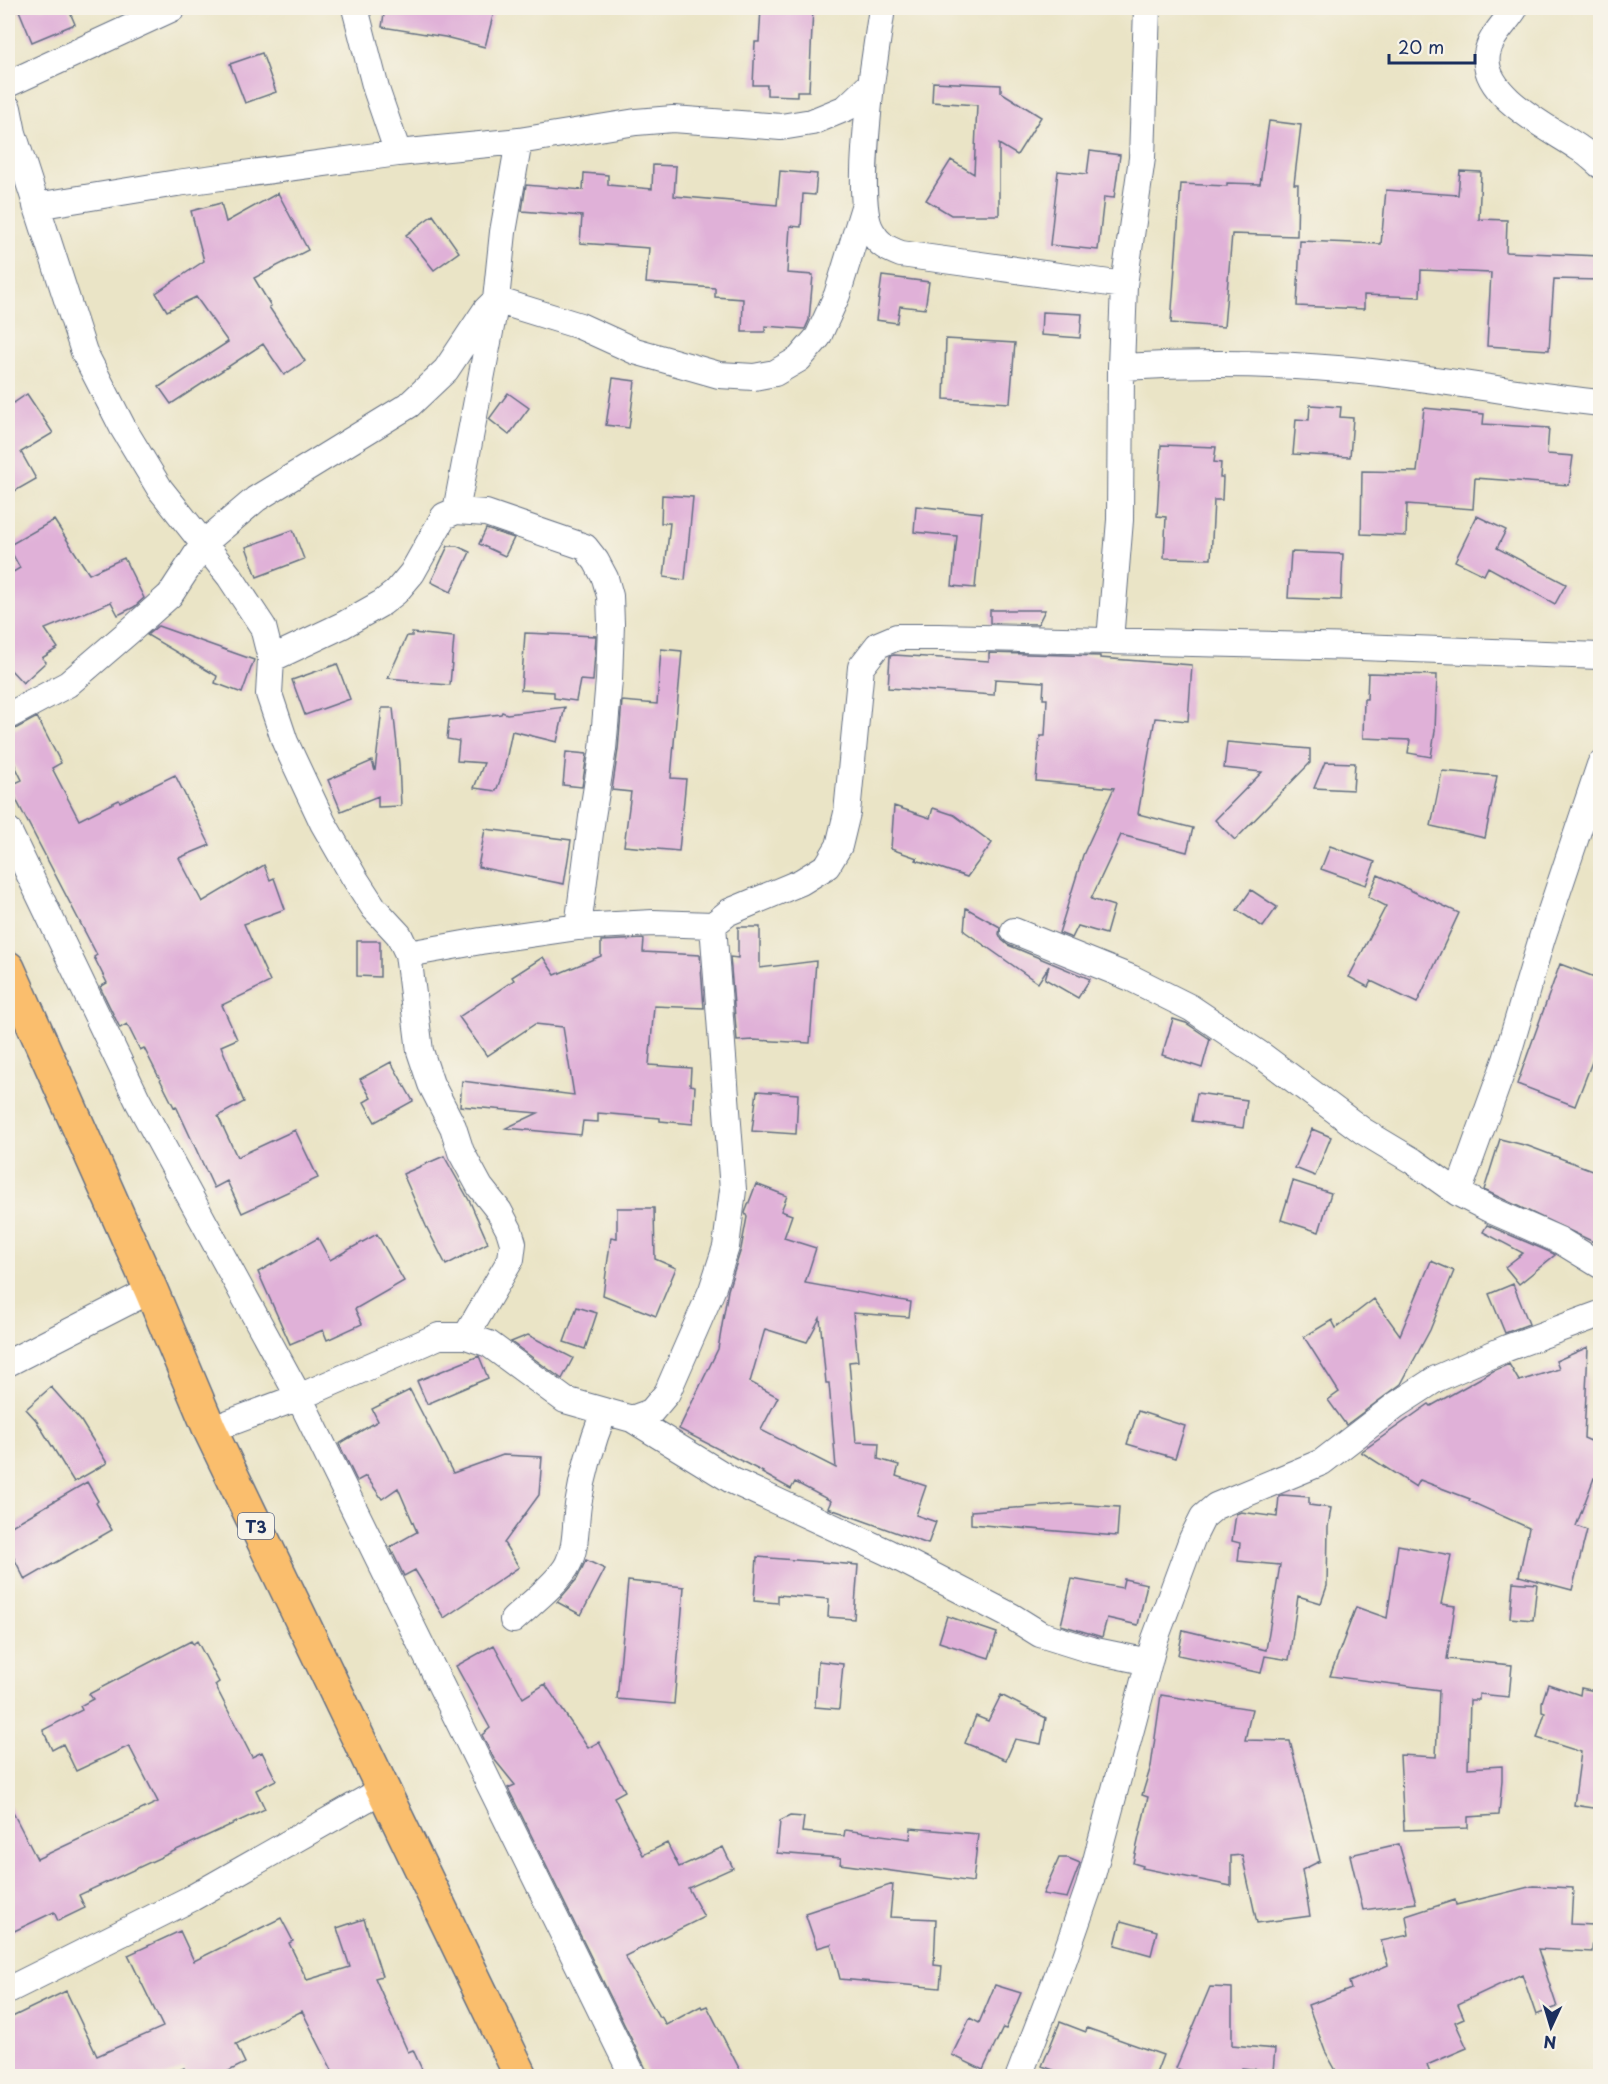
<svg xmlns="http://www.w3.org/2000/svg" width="1608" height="2084" viewBox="0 0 1608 2084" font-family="'Playpen Sans',sans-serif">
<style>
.building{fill:#e0b1d8;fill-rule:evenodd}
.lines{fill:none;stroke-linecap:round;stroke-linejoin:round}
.street-casing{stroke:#636e82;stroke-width:28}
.highway-casing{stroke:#636e82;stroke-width:36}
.street{stroke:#fff;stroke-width:26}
.highway{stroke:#fabe6d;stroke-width:33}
.labels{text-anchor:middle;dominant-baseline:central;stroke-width:6;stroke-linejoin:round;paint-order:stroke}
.shield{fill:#f7f3e8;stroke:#5d6a87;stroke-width:1.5}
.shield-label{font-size:16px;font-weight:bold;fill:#1b2f5e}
</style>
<rect width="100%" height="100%" fill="#f7f3e8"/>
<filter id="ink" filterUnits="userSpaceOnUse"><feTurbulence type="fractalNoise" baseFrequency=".0167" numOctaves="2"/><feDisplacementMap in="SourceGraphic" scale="12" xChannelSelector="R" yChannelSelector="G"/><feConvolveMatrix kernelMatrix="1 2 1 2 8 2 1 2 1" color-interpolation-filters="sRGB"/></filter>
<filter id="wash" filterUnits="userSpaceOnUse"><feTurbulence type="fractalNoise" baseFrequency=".008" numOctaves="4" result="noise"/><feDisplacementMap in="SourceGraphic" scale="24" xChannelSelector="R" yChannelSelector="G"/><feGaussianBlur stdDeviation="1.35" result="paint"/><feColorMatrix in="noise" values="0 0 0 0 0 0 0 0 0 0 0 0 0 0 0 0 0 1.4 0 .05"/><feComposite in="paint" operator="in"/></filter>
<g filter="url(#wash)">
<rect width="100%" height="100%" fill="#eae4c6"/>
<g id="blocks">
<path class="building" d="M18,8H68L75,24L32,42Z
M385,8H495L485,47L445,37L382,27Z
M761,8H813L809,91H797V96L767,95V85H753L755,42H759Z
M262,53L276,92L245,103L230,64Z
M933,82L1001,85V92L1041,117L1017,155L999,144V215H951L926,200L951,160L974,174L977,105L932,102Z
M1269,121L1301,125L1294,184H1298L1297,236L1232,234L1224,327L1171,323L1181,184L1227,186V183L1260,184Z
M1090,151L1120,155L1114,198L1104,197L1098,250L1050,245L1058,171L1087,174Z
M653,165L676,166L674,196L777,205L780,171L817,174L815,195L803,194L801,227L790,226L787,273L813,275L809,320L805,329L765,326V332H742L743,299L715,297V288L646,283L649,248L580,243L582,216L522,211L526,185L583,190L584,173L608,175V185L652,189Z
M1460,171L1481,172L1479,219L1507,220L1506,252L1600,256V280L1554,279L1549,350L1487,346L1491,273L1421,270L1420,297L1364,295V309L1297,306L1300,241L1381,244L1386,190L1458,195Z
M278,193L308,250L254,278L271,306L269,307L305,361L284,375L263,344L171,404L159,387L228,342L196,297L167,311L156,293L204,261L191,211L221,203L226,222Z
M433,215L459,252L434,270L406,235Z
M882,276L929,282L925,309L900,306L897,323L876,320Z
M1042,312L1082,314L1080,338L1041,335Z
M946,339L1015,343L1010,403L944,399Z
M613,378L635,381L629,428L606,425Z
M508,393L529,408L509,435L489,419Z
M27,394L53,433L21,452L36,479L8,495V407Z
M1310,405L1341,407L1340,417L1353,418L1350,457L1293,454L1296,419L1309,420Z
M1424,408L1484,414L1483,424L1549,428L1547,454L1573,456L1569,485L1475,478L1473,509L1407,504L1406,536L1361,534L1362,471L1417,472Z
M1161,445L1216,447L1214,462L1221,463L1220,477H1223L1222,500H1214L1211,559L1164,558L1166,517L1157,516Z
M662,495L693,497L685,580L664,577L670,523H661Z
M916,506L982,513L975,588L952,586L957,536L914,532Z
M1477,516L1506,530L1497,548L1566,584L1555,604L1488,567L1484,575L1455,561Z
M54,520L89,574L124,558L144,598L134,607L118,615L111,602L45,629L58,648L42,658L46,662L23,683L8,667V575L20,568L8,546Z
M486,529L514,538L505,556L479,544Z
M293,530L304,559L257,577L246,547Z
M448,546H457L470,552L451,592L431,582Z
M1291,552L1343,554L1341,600L1288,598Z
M990,610H1045L1038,624L990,623Z
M158,626L254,660L242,693L215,683L217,676L147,635Z
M412,633L454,637L450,685L408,682V680L388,678L407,636H412Z
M525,633L596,636L593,681L580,680L576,701L554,698V692L521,690Z
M661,649L682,651L671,778L686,779L679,851L624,846L631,792L612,790L618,750L622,701L657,704Z
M989,653L1100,656V658L1192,665L1188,721L1155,718L1138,814L1193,828L1187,852L1121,835L1091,899L1114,906L1106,934L1078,926L1072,938L1059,933L1083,855L1114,788L1036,781L1040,736H1045L1047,699H1043L1044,682L995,679L994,695L888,688L890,656L894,655L989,661Z
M337,664L350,699L305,715L292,680Z
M1368,673L1437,675L1435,731L1431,757L1408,753L1410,740L1363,738L1364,699H1367Z
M565,707L557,742L512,731L504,770L496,791L474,788L484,763L457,761L459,741L447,739L449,720L501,714L502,712L507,714Z
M382,708H393L399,764L401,806L378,807V796L341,811L328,780L372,761L375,771Z
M37,717L61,763L52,768L79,820L119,800L120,802L175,775L210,845L179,858L202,902L264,865L270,880L274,878L285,909L244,924L270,982L222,1005L237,1039L221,1046L244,1102L218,1116L237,1157L295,1130L318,1178L242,1213L227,1181L214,1188L176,1106L174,1107L144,1048L140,1050L127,1024L120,1028L100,987L107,983L94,957L97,955L9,786L22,780L8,751V731L15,729Z
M1227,742L1310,749V763L1235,840L1215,820L1262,772L1224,768Z
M566,752L587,754L582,787L563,785Z
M1325,762L1355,763L1353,790L1314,788Z
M1442,771L1497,776L1485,838L1431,826Z
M894,806L930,818L933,808L954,815L992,843L967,877L916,860L917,858L891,849Z
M485,829L571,840L564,884L478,867Z
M1330,846L1375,862L1366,885L1321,869Z
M1378,875L1459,913L1417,1003L1371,981L1368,987L1349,977L1386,906L1368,897Z
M1251,890L1277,907L1263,927L1237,910Z
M966,908L1000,927L999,934L1002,940L1008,945L1090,979L1078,998L1045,979L1049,966L1038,983L964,931Z
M738,927H760V968L816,961L810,1043L753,1040L737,1041L730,957L738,958Z
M644,939L643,952L700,955L704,1008L654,1006L649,1065L691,1068L690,1085L695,1086L693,1124L660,1121V1118L598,1113V1122L583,1121L581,1135L506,1128L538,1113L460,1106L462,1081L574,1095L563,1027L535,1024L487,1056L459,1017L514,980L512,977L543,957L555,975L601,956V941Z
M357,941H380V977L357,976Z
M1560,964L1600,979V1041L1575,1106L1517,1084Z
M1173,1019L1186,1023L1210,1039L1202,1068L1162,1055Z
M391,1062L413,1101L375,1122L364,1102L371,1098L360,1079Z
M757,1091L798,1094L796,1134L752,1131Z
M1197,1093L1247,1100L1243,1128L1192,1121Z
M1312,1129L1331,1137L1315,1176L1295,1168Z
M1500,1139L1528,1146L1600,1173V1245L1484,1190Z
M444,1156L470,1202L488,1243L446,1265L426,1226L403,1174Z
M1293,1181L1331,1193L1319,1232L1281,1220Z
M756,1184L787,1196L781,1211L792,1215L784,1238L816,1248L805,1283L911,1302L909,1317L853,1313L858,1361L849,1362L856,1442L879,1443L878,1459L899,1465L896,1476L926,1486L916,1515L936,1522L928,1544L828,1508L831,1501L795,1482L791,1489L762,1473L763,1472L679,1429L718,1349L728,1290L741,1249L747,1217L745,1213ZM820,1318L826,1383H829L836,1468L761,1430L778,1397L750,1382L765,1329L807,1342Z
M617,1208H654L655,1259L676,1268L656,1316L603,1295L611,1237L617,1238Z
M1487,1225L1552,1253L1555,1255L1519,1284L1505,1267L1523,1253L1483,1232Z
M377,1234L404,1281L355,1309L362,1324L327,1340L323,1330L290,1344L258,1272L318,1238L330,1260Z
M1431,1261L1454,1271L1430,1330L1401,1384L1346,1425L1328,1400L1339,1392L1304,1337L1332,1320L1336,1328L1374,1299L1400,1335Z
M1513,1284L1529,1324L1505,1333L1489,1294Z
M577,1307L597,1313L585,1349L564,1342Z
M528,1335L573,1358L562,1379L511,1342Z
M1588,1347L1584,1438L1600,1445V1467L1596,1479L1594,1478L1576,1526L1587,1530L1572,1590L1519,1576L1529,1528L1469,1501L1470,1499L1420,1480L1416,1487L1361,1452L1429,1404L1431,1406L1493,1371L1509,1364L1519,1381L1559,1369L1556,1361Z
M479,1356L488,1378L427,1404L417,1381Z
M51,1387L81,1421L107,1463L74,1482L36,1420L26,1409Z
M410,1390L453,1473L503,1455L542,1457L539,1495L504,1543L519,1567L444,1618L415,1570L404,1576L390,1547L417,1532L398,1488L382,1499L366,1476L357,1481L339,1444L378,1421L372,1409Z
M1138,1411L1185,1426L1175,1458L1127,1444Z
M87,1482L98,1501L96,1503L112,1530L25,1580L8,1546V1528Z
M1282,1495L1309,1497V1505L1331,1508L1328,1527L1327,1586L1321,1603L1298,1596L1289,1660L1265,1656L1261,1673L1178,1655L1183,1630L1266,1650L1280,1565L1238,1561L1240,1543L1232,1541L1236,1514L1241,1512L1277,1517L1279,1496Z
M1073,1504L1119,1507L1117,1536L971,1524V1511Z
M1398,1545L1451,1555L1441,1604L1455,1606L1447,1659L1512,1665L1509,1697L1479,1694V1700H1470L1468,1768L1502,1766V1780L1499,1815L1468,1817V1828L1404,1830L1400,1755L1436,1757L1439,1690L1330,1676L1356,1607L1387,1618Z
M757,1557L858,1565L854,1619L828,1617L829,1599L778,1595V1603L754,1601Z
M586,1560L605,1569L581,1615L557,1602L577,1579Z
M1072,1579L1122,1588L1124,1579L1147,1584L1138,1625L1107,1618L1102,1637L1061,1625Z
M628,1581L684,1587L674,1704L617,1699Z
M1513,1582L1537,1584L1533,1620L1510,1618Z
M947,1616L997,1633L989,1658L939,1642Z
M191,1641L193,1644L197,1641L219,1682L215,1685L252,1757L262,1752L276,1780L256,1790L265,1809L79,1895L85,1908L58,1921L54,1912L8,1934V1803L37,1859L158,1802L129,1746L76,1771L63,1744L52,1750L43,1730L82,1710L80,1706L93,1699L89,1694Z
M494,1645L523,1698L545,1684L588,1748L599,1742L625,1791L614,1797L643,1855L667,1843L679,1867L723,1847L733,1868L688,1888L704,1917L625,1956L659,2017L661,2016L666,2025L701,2006L702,2008L707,2006L743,2076H648L646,2069L508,1788L515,1785L494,1759L482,1735L490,1728L456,1666Z
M818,1661L843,1664L839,1709L815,1707Z
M1548,1684L1580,1695L1581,1688L1600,1692V1809L1574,1805L1581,1752L1537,1738L1545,1713L1542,1712V1702Z
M1001,1695L1046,1718L1041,1744L1015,1739L1006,1760L965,1743L976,1716L988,1721Z
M1161,1695L1252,1709L1245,1740L1290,1741L1320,1861L1302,1870L1310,1916L1257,1923L1242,1855L1231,1856V1886L1142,1868L1143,1866L1133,1863L1148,1797L1142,1795L1151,1766Z
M790,1816L804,1817L802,1832L844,1836L845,1830L910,1839L911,1828L978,1834L973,1882L840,1864L841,1858L777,1853L780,1821Z
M1399,1844L1416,1903L1363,1910L1350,1855Z
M1059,1858H1068L1080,1863L1067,1898L1043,1894Z
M893,1884L890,1917L936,1919L934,1965L942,1966L940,1988L840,1979L831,1944L817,1948L805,1913Z
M1533,1886L1573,1888L1571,1924L1594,1925L1592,1952L1538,1949L1557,2007L1536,2015L1522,1974L1458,2004L1464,2018L1455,2022L1467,2048L1427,2065L1431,2076H1339L1325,2051L1308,2005L1351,1989L1349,1982L1388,1965L1381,1941L1409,1935L1406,1916L1455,1900L1456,1905Z
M281,1918L293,1941L289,1943L307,1980L350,1967L337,1928L364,1919L382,1976L375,1978L408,2052L413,2050L425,2076H335L302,2011L236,2044L245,2063L219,2076H187L184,2068L167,2076H8V2019L66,1991L97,2056L163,2027L128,1955L180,1931L194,1961Z
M1121,1921L1157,1931L1151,1955L1115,1945Z
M995,1985L1021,1993L1006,2029L1003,2028L983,2070L952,2055L970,2018L979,2023Z
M1210,1987L1232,1988V2045L1275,2049L1273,2071L1242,2068L1241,2076H1195L1176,2068Z
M1060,2022L1086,2032L1087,2028L1163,2055L1155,2076H1070L1042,2066Z"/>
</g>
</g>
<g filter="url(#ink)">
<use href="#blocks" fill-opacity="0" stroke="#636e82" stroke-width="1.5"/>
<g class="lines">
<g class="street-casing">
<path id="street" d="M355,8L376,89L398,153
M1515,8C1506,23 1490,36 1487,54C1480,96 1552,129 1579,148C1587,153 1593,159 1600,165
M8,84L173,8
M871,84C868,116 856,207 872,232C879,245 888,249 901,254L1124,285
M8,108L13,133L84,352L123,428L160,489L230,577L263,627L271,659L269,694L285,742L323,823L354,877L374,908L399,935L408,954L420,1051L431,1084L453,1127L461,1152L480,1187L499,1211L509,1230L513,1243L511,1259L466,1336
M36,206L177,183L398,153L519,141L636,122L673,119L781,127L812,122L846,108L871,84L882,8
M1121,367C1204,362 1287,363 1371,372C1448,380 1524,395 1600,403
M456,511L496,300L580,326L635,351L719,375L754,377L775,373L799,359L818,337L837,295L864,207
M1110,640L1120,520L1121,367L1124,285L1142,158L1147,8
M271,659L343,625L382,603L396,592L412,573L444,516L456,511L486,513L585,547L596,561L605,578L610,596L611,624L609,680L603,749L592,817L578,927
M8,716L68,684L132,629L170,595L204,543L256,499L409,405L446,370L486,310L496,300L503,232L519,141
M8,830L138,1101L299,1397L633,2076
M1014,931L1131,978L1191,1008L1261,1055L1363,1131L1413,1161L1458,1193L1493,1211L1559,1240L1600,1265
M408,954L481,941L578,927L653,923L713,925
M1458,1193L1506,1060L1542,938L1600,765
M8,1363L151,1290
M632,1419L733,1481L887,1552L1011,1616L1040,1634L1091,1650L1149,1662
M210,1430L299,1397L439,1336H466L489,1344L565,1400L632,1419L651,1412L667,1393L712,1290L726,1247L733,1190L713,925L729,912L801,882L827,866L839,846L847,813L861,667L878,645L897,637H938L1360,647L1600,656
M513,1620C528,1606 560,1581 568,1564C577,1546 575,1525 578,1505C583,1473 592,1442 604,1412
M8,1990L192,1898L382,1790
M1019,2076L1064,1959L1089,1887L1155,1639L1192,1539L1203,1517L1216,1506L1322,1462L1396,1405L1436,1379L1507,1348L1600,1314"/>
</g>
<g class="highway-casing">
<path id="highway" d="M8,968L151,1290L210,1430L521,2076"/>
</g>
<use href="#street" class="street"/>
<use href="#highway" class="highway"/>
</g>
</g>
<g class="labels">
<rect class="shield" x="238" y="1513" width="36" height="26" rx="4.5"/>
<g class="shield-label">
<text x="256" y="1526">T3</text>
</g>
</g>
<rect width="1608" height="2084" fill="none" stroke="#f7f3e8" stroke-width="30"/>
<g transform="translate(1551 2027) rotate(184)" stroke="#f7f3e8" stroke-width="4.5" paint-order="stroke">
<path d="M0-4.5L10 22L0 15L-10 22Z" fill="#1b2f5e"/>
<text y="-9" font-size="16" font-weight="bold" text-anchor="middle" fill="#1b2f5e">N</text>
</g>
<path d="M1389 54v9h86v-9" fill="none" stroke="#1b2f5e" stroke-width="3"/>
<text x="1398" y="54" font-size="18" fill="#1b2f5e" stroke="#f7f3e8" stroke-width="4.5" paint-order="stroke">20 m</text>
</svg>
